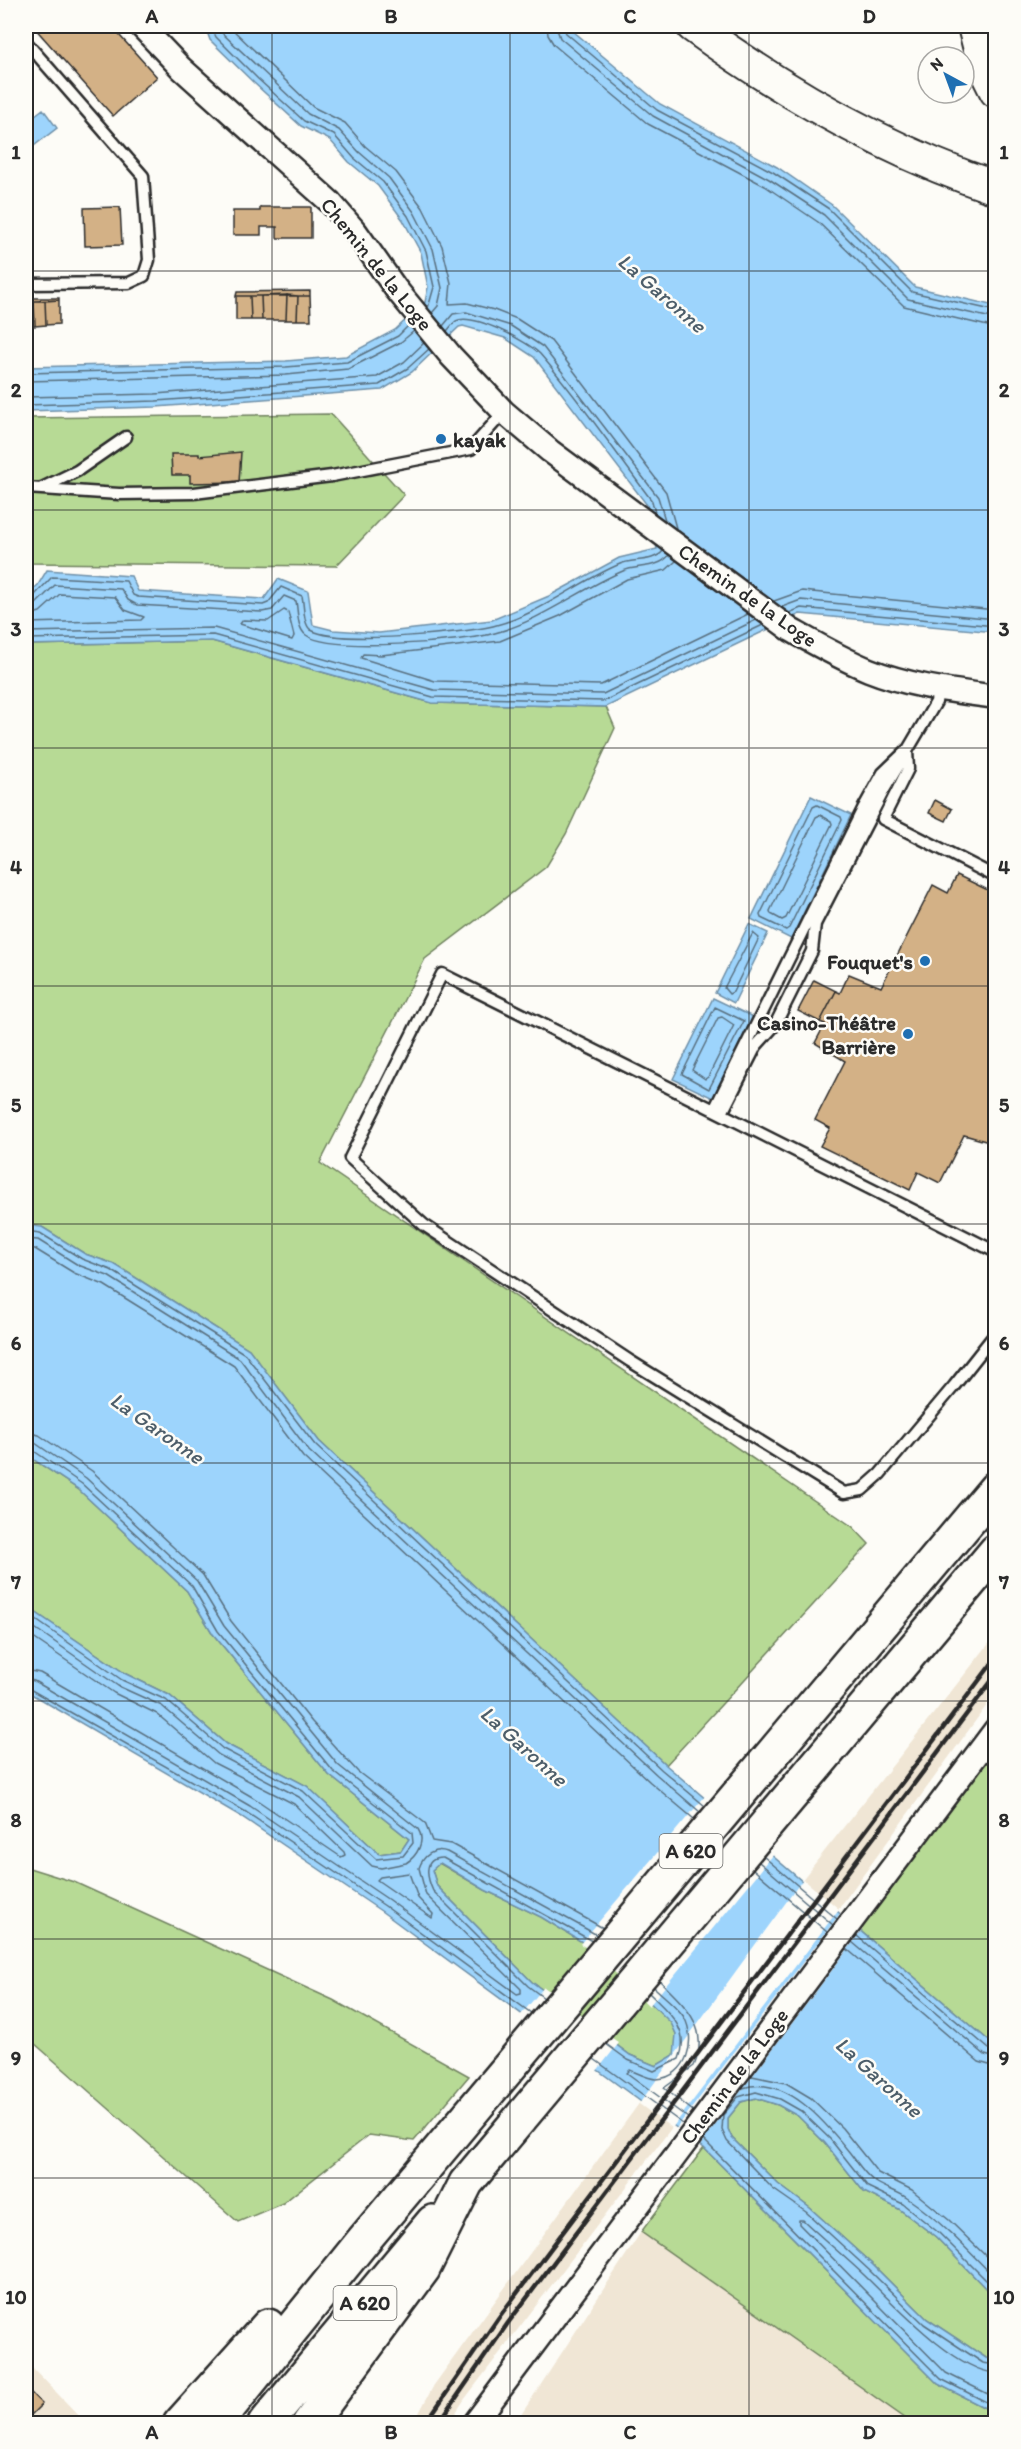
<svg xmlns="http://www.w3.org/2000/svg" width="1021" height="2449" viewBox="0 0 1021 2449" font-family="Itim,sans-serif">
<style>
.built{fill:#f0e6d5}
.green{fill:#b7da95;stroke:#718260;stroke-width:1.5}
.water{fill:#9dd4fc;stroke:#6f90a8;stroke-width:1.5;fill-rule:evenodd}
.pier{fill:#fdfcf7}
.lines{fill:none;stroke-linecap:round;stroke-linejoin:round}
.shore{stroke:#596f7f;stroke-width:1.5}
.building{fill:#d3b186;stroke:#2b2b2b;stroke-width:1.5}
.service-casing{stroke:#2b2b2b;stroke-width:15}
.minor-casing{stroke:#2b2b2b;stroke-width:27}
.secondary-casing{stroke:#2b2b2b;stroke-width:36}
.motorway-casing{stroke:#2b2b2b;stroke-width:38}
.service{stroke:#fdfcf7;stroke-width:10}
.minor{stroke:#fdfcf7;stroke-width:22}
.secondary{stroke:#fdfcf7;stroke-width:32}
.motorway{stroke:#fdfcf7;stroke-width:33}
.rail{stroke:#2b2b2b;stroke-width:4.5}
.grid{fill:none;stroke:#2b2b2b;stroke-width:1.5;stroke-opacity:0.55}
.poi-dot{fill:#1f6fb2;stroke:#fdfcf7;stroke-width:2}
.labels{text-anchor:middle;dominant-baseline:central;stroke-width:5;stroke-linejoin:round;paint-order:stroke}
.shield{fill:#fdfcf7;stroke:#6a6a68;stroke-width:1.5}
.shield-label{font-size:20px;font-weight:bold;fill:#2b2b2b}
.street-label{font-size:21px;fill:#2b2b2b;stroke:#fdfcf7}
.poi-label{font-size:21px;font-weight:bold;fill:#2b2b2b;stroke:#fdfcf7;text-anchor:end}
.water-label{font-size:22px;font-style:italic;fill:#4d5e6a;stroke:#fdfcf7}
.neatline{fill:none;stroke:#2b2b2b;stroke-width:2}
.grid-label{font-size:20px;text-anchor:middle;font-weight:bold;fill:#2b2b2b}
</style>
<rect width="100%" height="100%" fill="#fdfcf7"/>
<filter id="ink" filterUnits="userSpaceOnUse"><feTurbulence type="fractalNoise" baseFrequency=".0167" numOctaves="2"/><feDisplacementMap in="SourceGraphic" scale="12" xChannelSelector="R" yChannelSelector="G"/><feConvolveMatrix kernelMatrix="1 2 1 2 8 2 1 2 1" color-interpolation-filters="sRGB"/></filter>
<g filter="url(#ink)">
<path class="built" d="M995,1636V1694L837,1911L464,2400L449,2423L413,2424L434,2385L801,1881Z
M641,2232L912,2423L515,2424Z
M26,2361L86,2423H26Z"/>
<path class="green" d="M331,414L404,495L336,566L26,563V418Z
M212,641L432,703L606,707L615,728L566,834L546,867L425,959L320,1163L853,1527L869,1544L666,1765L319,1441L249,1349L114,1264L85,1254L42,1227L26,1225V645Z
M26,1451L31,1458L78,1489L187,1591L213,1634L329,1775L409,1839L401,1851L379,1854L307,1786L226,1744L169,1695L126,1674L26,1606Z
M995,1748V2046L857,1928Z
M439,1863L485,1890L541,1917L597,1951L672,2023L676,2034L675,2055L656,2066L630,2055L532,1982L437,1886L432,1870Z
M26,1867L74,1882L333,2000L469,2076L414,2141L369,2135L283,2203L238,2222L26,2036Z
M756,2098L778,2105L798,2116L825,2143L864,2192L899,2209L936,2237L995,2298V2360L986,2358L927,2319L873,2265L810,2208L778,2184L732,2138L728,2129V2118L741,2102Z
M704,2148L938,2384L995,2413V2423H912L641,2232Z"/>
<path class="water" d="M205,26H567L660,104L777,167L832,205L915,287L995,306V632L800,614L606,707L432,703L212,641L26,645V595L38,585L47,570L131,576L138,591L264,599L278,579L308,591L313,625L333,630L379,633L492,620L549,596L619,558L657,549L647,505L534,357L505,338L463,326L459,327L412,372L382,390L156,407L26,411V367L286,361L346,356L395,330L425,302L428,287L421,253L403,220L378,186L349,162L330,140L301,126L254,83L210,40Z
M43,109L57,128L26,152V122Z
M811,796L851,815L791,939L751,919Z
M749,924L768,933L734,1003L715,993Z
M713,998L753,1017L713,1098L673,1079Z
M26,1225L42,1227L85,1254L114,1264L249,1349L319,1441L666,1765L995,2046V2298L936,2237L899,2209L864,2192L825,2143L798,2116L778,2105L756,2098L741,2102L728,2118V2129L732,2138L778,2184L810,2208L873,2265L927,2319L986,2358L995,2360V2413L938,2384L704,2148L381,1911L242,1817L26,1691V1606L126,1674L169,1695L226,1744L307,1786L379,1854L401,1851L409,1839L329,1775L213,1634L187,1591L78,1489L31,1458L26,1451ZM440,1863L485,1890L541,1917L597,1951L671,2023L676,2034L674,2055L656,2066L630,2055L532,1982L437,1886L432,1870Z"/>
<path class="pier" d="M706,1795L774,1854L649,2006L595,1953L580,1944Z
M803,1879L839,1909L672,2128L639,2104Z
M842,1911L863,1929L699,2147L675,2130Z
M544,1987L619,2043L596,2072L520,2016Z"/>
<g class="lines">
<path class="shore" d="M211,26L216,37L258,79L304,121L334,135L354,158L383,182L408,216L426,251L434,287L428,308
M219,26L222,33L308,114L339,130L359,152L389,178L414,212L433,249L442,288L438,306L432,313
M229,26L313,107L345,123L365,146L396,172L423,208L442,246L451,283L449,304L467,303L494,310L517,319L551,341L666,492L676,528
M547,26L548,35L554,45L648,124L765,186L818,222L904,306L996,328
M556,26L560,38L653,116L769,179L824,215L908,299L996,319
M563,26L566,33L657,110L773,172L829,209L912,292L996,311
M443,326L453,314L466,312L511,326L543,347L658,497L665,520
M447,331C450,328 453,323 456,321C472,312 529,342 540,354C580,400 615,452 652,501L655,513
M26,373L286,367L347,362L398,336L409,325
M26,381L286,375L348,369L401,342L414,331
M26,397L155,394L377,377L404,362L424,343
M26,405L156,401L379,385L408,368L429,349
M676,561L666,570L627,579L560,616L500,641L381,655L363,654L361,658L435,681L601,685L748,614
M26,599L32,598L52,577L126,581L133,595L138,597L263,605L268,603L281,587L302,596C304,604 303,625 311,630C337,645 461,634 493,626C539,615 577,582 620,564C632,559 655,562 663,551
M774,601L802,591L996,610
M26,607L36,604L55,585L121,589L128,600L137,605L262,612L272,610L284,596L296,601C298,611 297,629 306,635C330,653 465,642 495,633C541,621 580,589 623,571C637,565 659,569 669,555
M782,607L801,600L996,619
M284,610L288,612L294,636L292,640L240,624L243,620L268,621Z
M789,613L801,608L996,626
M26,616L40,612L60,594L115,597L125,610L144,617L141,620L26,623
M26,632L214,628L434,690L603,694L756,620
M26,639L213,635L433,697L604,701L763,625
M817,805L841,817L842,820L789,928L786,930L761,918L760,915L813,807Z
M820,815L831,821L832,824L786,918L782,920L771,914L770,911L816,817Z
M753,933L759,938L733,992L729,994L724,988Z
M715,1007L744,1021L709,1089L682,1074Z
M722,1017L734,1025L708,1077L705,1079L692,1070L718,1018Z
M26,1231L40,1233L82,1259L111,1270L245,1354L315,1445L662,1770L705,1806
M26,1239L38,1240L78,1265L108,1276L240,1359L309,1451L657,1775L700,1812
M26,1248L35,1249L74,1273L104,1285L234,1366L303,1457L650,1782L694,1819
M26,1432L39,1435L92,1471L203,1575L231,1621L312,1722L358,1772L425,1823L432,1841L451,1844L603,1928
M26,1441L35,1443L86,1478L197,1581L224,1626L338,1765L418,1829C426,1841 417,1856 406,1863L381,1868L372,1866L299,1797L219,1755L162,1706L118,1686L26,1622
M26,1448L31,1449L82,1484L192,1586L218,1631L333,1771L412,1833L413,1843L403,1856L376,1859L303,1791L223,1749L166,1700L122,1680L26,1613
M26,1633L114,1693L157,1714L214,1763L294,1804L344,1852L345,1855L341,1857L254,1798L40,1673L26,1670
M26,1679L34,1681L250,1806L389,1900L517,1994L521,1993V1989L426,1895L419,1868C423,1856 434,1847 447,1852L597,1935
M26,1687L246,1812L385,1906L531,2013
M763,1856L837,1919
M759,1862L833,1925
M753,1869L827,1932
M409,1873L418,1898L433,1914L432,1918L377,1880L380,1877Z
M857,1936L989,2049L996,2051
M852,1942L985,2055L996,2058
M847,1949L979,2062L996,2067
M659,1980C684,2005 711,2027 694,2066L664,2088L693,2111
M654,1987C663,1996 677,2006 684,2017C697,2041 687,2077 657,2079C648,2079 638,2073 630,2070L627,2073L688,2118
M544,1998L528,1986L433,1891C427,1878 422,1857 443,1858L592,1941
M606,2044L628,2060L654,2071L679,2059C691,2029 668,2012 649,1993
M594,2059L683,2124
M752,2076L786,2083L811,2098L842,2128L878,2173L912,2190L949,2220L996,2266
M743,2088C786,2074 826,2123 850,2153C857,2162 865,2175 874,2181C884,2188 897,2191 907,2198C940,2220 968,2250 996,2279
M704,2140L941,2379L996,2407
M996,2290L939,2233L903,2204L868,2187L830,2139L801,2111L780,2099L756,2092L738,2097L723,2115L722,2130L727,2141L773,2189L806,2212L869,2270L924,2324L983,2363L996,2365
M996,2373C955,2371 893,2303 864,2275C844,2256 823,2239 803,2220H799V2224L946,2373L996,2398"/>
</g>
<path class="building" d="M33,26H111L157,77L113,116Z
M120,207L122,245L85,246L84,208Z
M260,207H311V238H277V227H261V235H233V211H260Z
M310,291V296H236L237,292Z
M287,295L298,296L297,320H286Z
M287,295L286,320H262L261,296Z
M236,296H250L251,320H236Z
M250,296H261L262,320H251Z
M298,296H310L311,320H297Z
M26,298H59V300L34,301H26Z
M59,300V324L46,325L45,301Z
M26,301H34L35,326H26Z
M34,301H45L46,325L35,326Z
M241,452L239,482L190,483V475H172L171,454H199V456Z
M935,800L952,809L946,821L929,813Z
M957,875L996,894V1144L964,1135L940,1183L918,1172L910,1190L820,1146L830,1128L815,1120L845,1061L815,1043L825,1024L820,1022L836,991L840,993L849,974L881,987L933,885L948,893Z
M814,980L836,991L820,1022L798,1011Z
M26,2388L42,2404L30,2416L37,2424H26Z"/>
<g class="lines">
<g class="service-casing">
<path id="service" d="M26,42L143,176L149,260L144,276L129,283L26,284
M26,488L119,494L194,493L332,476L471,449L504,412
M42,488L77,471L126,437
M907,750L883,773L863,809L714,1110L996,1252
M907,751L908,769L883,819L996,877
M714,1110L442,974L350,1158L424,1225L630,1361L844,1493L862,1490L880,1474L954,1386L996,1333
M722,1113L756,1046L775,1025L812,951L815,924L884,790L936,702L938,689"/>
</g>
<g class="minor-casing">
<path id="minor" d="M141,26L181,68L330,202L356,232L396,289L451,356L504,412L550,451L791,630C816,644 842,659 869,670C909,686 953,691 996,697
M474,2424L996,1729"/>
</g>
<g class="secondary-casing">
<path id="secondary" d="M693,26C785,93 887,151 996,188
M974,26L985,69L996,91"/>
</g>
<g class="motorway-casing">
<path id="motorway" d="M180,2424L268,2326
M215,2424L363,2241L996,1488
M265,2424L433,2222
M309,2424L423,2269L466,2183L996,1551"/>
</g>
<use href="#service" class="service"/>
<use href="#minor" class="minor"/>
<use href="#secondary" class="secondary"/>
<use href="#motorway" class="motorway"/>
<path class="rail" d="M425,2424L499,2317L996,1658
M438,2424L508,2323L996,1675"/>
</g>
</g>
<path class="grid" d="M272,26V2424M510,26V2424M749,26V2424M26,271H996M26,510H996M26,748H996M26,986H996M26,1224H996M26,1463H996M26,1701H996M26,1939H996M26,2178H996"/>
<g class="poi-dot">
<circle cx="441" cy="439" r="6"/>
<circle cx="925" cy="961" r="6"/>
<circle cx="908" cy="1034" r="6"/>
</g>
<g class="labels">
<g class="shield">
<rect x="659.5" y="1834" width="63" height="34" rx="4.5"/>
<rect x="333.5" y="2286" width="63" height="34" rx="4.5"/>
</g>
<g class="shield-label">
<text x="691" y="1851">A 620</text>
<text x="365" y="2303">A 620</text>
</g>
<g class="street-label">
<text transform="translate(377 264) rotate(51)">Chemin de la Loge</text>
<text transform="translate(748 595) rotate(35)">Chemin de la Loge</text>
<text transform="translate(734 2076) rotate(-53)">Chemin de la Loge</text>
</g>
<g class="poi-label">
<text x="453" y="439" text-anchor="start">kayak</text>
<text x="913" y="961">Fouquet's</text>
<text x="896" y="1022">Casino-Théâtre<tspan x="896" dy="24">Barrière</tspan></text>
</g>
<g class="water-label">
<text transform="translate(662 293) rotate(41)">La Garonne</text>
<text transform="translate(157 1428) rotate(35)">La Garonne</text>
<text transform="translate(524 1746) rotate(42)">La Garonne</text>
<text transform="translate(879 2077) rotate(42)">La Garonne</text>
</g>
</g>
<rect width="1021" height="2449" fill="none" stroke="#fdfcf7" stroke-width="66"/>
<g transform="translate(946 75) rotate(319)"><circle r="28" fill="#fdfcf7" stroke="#a9a8a5" stroke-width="1.5"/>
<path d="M0-4.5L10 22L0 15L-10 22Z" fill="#1f6fb2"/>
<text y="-9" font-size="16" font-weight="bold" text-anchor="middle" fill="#2b2b2b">N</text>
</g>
<rect x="33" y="33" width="955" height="2383" class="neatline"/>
<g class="grid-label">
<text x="152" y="23">A</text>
<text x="391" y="23">B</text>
<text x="630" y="23">C</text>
<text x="869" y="23">D</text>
<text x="16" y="159">1</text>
<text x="1004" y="159">1</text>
<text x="16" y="397">2</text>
<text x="1004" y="397">2</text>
<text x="16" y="636">3</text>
<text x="1004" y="636">3</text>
<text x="16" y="874">4</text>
<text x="1004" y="874">4</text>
<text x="16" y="1112">5</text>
<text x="1004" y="1112">5</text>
<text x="16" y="1350">6</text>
<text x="1004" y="1350">6</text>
<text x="16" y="1589">7</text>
<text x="1004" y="1589">7</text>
<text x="16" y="1827">8</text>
<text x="1004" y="1827">8</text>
<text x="16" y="2065">9</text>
<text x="1004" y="2065">9</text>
<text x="16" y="2304">10</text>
<text x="1004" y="2304">10</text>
<text x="152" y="2439">A</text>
<text x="391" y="2439">B</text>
<text x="630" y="2439">C</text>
<text x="869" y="2439">D</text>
</g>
</svg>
